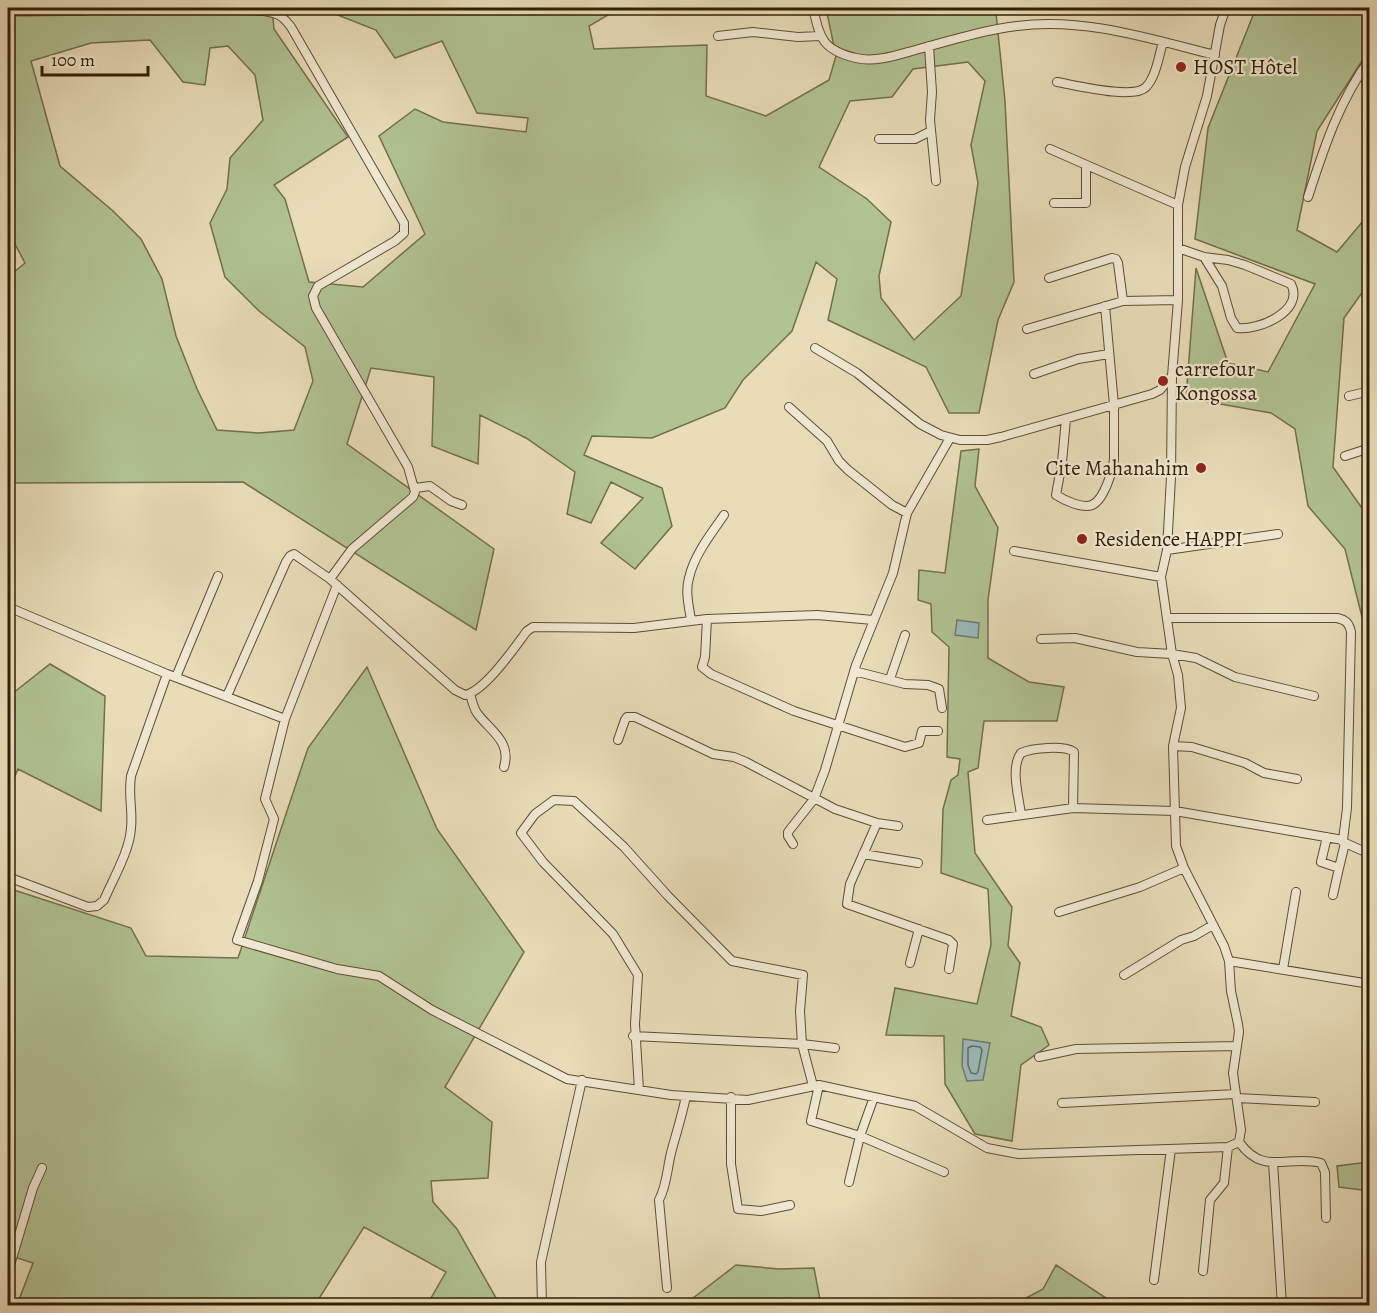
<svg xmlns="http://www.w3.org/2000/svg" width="1377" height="1313" viewBox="0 0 1377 1313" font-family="Alegreya,serif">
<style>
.green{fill:#b1c293;stroke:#71704c;stroke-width:1.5;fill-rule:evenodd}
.water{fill:#9cb9bb;stroke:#717b72;stroke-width:1.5}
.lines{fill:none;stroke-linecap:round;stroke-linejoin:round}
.shore{stroke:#666c60;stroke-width:1.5}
.street-casing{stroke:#5f4e32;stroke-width:10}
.street{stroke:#f0e8d2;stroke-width:8}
.poi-dot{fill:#8f2418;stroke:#f0e8d2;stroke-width:2}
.labels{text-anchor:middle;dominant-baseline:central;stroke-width:4.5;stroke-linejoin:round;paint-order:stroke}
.poi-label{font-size:21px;fill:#311e05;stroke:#f0e8d2;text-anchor:start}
</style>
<rect width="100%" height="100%" fill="#e8dcb9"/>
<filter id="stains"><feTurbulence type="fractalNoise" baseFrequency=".00333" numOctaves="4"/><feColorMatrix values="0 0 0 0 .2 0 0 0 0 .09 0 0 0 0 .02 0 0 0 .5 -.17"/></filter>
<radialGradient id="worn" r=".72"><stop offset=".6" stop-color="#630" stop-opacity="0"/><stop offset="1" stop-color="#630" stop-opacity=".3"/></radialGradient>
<path class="green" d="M102,8H272L274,29L348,137L274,185L285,199L309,282L363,287L425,234L379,136L415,109L443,122L526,132L528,118L477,113L442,41L395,58L376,30L320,8H620L589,26L594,49L707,45L706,96L766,116L829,80L836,56L826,8H998L996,13L1005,101L1014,282L998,320L979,413H949L926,367L828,320L837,279L816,262L792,331L743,380L725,408L652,438L592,436L584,455L662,488L672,526L635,569L601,543L643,498L611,482L591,523L567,514L575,472L526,438L480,415L478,464L432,446L434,377L371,368L347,444L494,549L476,630L243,482L13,483L8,500V277L25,263L8,231V16L85,15ZM150,40L183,82L205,85L210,48L228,46L255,75L263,120L230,158L227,189L210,223L225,277L259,311L305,347L313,381L294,430L259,433L217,430L197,389L176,336L162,279L141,239L113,211L60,166L31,61L91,43ZM968,62L985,81L971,145L978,183L961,296L914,340L881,298L879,276L891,222L867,199L819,167L850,101L892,97L913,69Z
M1256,8H1369V50L1317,131L1297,230L1337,252L1369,214V283L1344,318L1333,467L1369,518V623L1363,621L1345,549L1308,506L1295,429L1271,413L1186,398L1196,268L1228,363L1268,372L1315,284L1195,239L1208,128Z
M979,449L975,486L998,528L988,600V658L1029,682L1064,687L1057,721H984L978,768L968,772L975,853L1012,907L1008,946L1020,963L1011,1016L1041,1027L1049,1045L1021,1065L1012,1141L975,1134L945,1084L944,1036L886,1035L895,988L977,1004L991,945L988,889L941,873L943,809L951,780L958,775L960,759L947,757L949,647L932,632L931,604L918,600L919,570L945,573L961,451Z
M50,664L105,696L101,811L18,769L8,792V697Z
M367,667L437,829L524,952L445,1087L492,1122L488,1178L431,1181L433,1202L457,1229L500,1305H427L446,1272L364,1227L315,1305H17L33,1263L8,1255V888L131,928L146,956L238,958L308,748Z
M1369,1162V1191L1339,1187L1337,1166Z
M736,1265L779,1269L814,1268L821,1305H684Z
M1056,1265L1115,1304V1305H1013L1043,1289Z"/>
<path class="water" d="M957,620L979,623L978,638L955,635Z
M963,1039L990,1043L983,1080L967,1081L962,1066Z"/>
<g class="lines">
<path class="shore" d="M972,1046L980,1047L982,1050L978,1072L976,1074L971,1073L968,1065V1048Z"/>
<g class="street-casing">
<path id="street" d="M210,8L216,10C232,10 261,8 276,14C283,16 287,22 291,27L404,223V233L395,241L318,286L313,296L316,308L408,467L415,492L413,497L352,549L330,579
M813,8C820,38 822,50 856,58C877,63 900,54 919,49C952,40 984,30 1017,26C1084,17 1151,39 1215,55
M1226,8L1220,25L1207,96L1185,167L1178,205V300L1172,376L1171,477L1167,550L1161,577L1172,654L1178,675L1181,708L1173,746L1176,846L1184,868L1224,946L1229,961L1231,991L1238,1024L1239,1032L1233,1073L1241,1130L1239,1142C1264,1177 1288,1154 1321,1163L1325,1172L1326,1218
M718,36L753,32L798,37L820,36
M929,46L932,92L930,120L936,181
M1057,82C1075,85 1134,100 1146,87C1156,77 1159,55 1163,42
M879,139H915L931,131
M1050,149L1178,205
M1308,197C1324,148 1339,101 1370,59
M1054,203H1086V165
M1178,248L1204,257L1228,260L1245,265L1291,284C1305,311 1258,331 1237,328L1231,318L1222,286L1204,257
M1049,278L1112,258L1116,259L1118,263L1123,301
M1027,329L1123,301L1178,300
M815,348L857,373L920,424L941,435L960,440H987L1001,437L1152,394L1160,390L1172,376
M1034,374L1078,359L1109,354
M1349,396L1370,391
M789,407L827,441L839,461L848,470L892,505L907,513
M1066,419L1062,462L1056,495C1064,500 1082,509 1092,505C1104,500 1113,470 1114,459V405L1105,306
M1345,456L1370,448
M415,488L430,486L451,501L462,505
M1167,550L1278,534
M1014,551L1161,577
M337,585L285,719L265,799L274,819L258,881L237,940L337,969L379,976L432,1010L567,1079L671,1095L748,1100L819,1085L915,1106L987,1148L1019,1154L1228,1147L1239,1142
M8,607L167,674L285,719
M707,619L705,657L702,667L711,674L794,711L905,747L919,743L922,731H938
M691,620C689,607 685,591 689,578C694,555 711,534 724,515
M1041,639L1075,638L1137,652L1172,654L1196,658L1235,677L1314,696
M854,671L905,684L928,685L939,689L942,708
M176,677L218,576
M890,679L905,635
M470,694C472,700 473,707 477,713C489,730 512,741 504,767
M227,696L286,562L290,556L294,554L330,579L455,690L465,695C485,691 515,647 527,631L533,627L634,628L707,619L817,615L873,620
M618,740L625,720L627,717H635L713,754L734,757L746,762L835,809L877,823L898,826
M1173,746L1192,747L1245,763L1264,773L1297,779
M1021,815C1019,797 1010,768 1021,753C1032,748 1064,745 1074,752L1073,808
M987,820L1073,808L1175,811L1343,840L1347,808L1351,632C1349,623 1346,620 1337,618H1168
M877,823L850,884L847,904L949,940L953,944L949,969
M1327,837L1321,862L1339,868L1345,843
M1343,842L1370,854
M793,844L788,836V832L814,799L825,770L856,665L893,573L907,513L950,438
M863,854L918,863
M8,877L88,907L97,906L104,900C113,879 130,850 131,828C133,809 128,797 131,776L167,674
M1333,895L1339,868
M1059,912L1140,887L1184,868
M1229,961L1370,984
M910,963L919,929
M1283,969L1296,892
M1124,975L1181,940L1194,936L1213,925
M633,1036L802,1044L835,1048
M1039,1057L1076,1049L1237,1046
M819,1085L811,1121L860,1136L874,1097
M639,1090L635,1024L638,975L613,934L543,862L521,833L535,814L554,800L574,801L624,847L668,896L732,961L803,975L800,1011L802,1044L812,1082
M731,1097V1164L738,1209L761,1211L790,1205
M1237,1098L1315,1102
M1062,1103L1236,1094
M1273,1162L1282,1306
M849,1182L860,1136L944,1172
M1203,1271L1210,1200L1224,1183L1228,1147
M8,1272L33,1188L42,1168
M1154,1280L1171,1149
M667,1288L659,1200C667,1185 667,1169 671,1153C676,1134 682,1116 686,1096
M542,1306L541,1262L582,1080"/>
</g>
<use href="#street" class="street"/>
</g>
<g class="poi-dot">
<circle cx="1181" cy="67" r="6"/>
<circle cx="1163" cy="381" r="6"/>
<circle cx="1201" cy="468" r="6"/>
<circle cx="1082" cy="539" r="6"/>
</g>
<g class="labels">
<g class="poi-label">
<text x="1193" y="67">HOST Hôtel</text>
<text x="1175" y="369">carrefour<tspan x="1175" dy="24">Kongossa</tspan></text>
<text x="1189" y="468" text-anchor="end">Cite Mahanahim</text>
<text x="1094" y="539">Residence HAPPI</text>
</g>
</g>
<rect width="1377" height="1313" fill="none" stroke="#e8dcb9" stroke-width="30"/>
<rect x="9" y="9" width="1359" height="1295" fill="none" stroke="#311e05" stroke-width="3"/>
<rect x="15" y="15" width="1347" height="1283" fill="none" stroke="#311e05" stroke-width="1.5"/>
<path d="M42 66v9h106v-9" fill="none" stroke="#311e05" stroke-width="3"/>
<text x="51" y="66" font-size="18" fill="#311e05" stroke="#f0e8d2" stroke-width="4.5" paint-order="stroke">100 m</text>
<rect width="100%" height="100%" filter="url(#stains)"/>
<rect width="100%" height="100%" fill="url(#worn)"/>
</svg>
